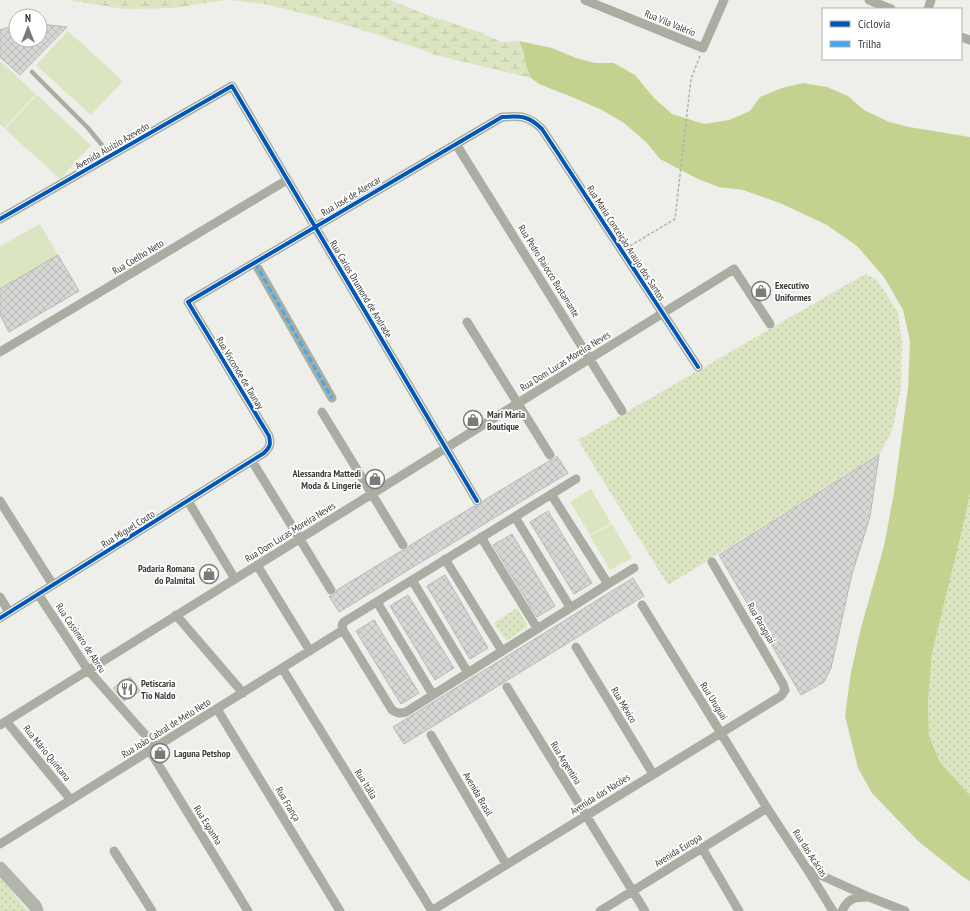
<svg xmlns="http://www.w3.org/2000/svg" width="970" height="911" viewBox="0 0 970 911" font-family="'PT Sans Narrow',sans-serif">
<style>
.green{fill:url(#green-dots)}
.wetland{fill:url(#wetland-marsh)}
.pitch{fill:#dce5c1}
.water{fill:#c4d28f}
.building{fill:url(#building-cross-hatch);stroke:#b8b9b6}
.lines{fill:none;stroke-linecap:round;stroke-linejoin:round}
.path{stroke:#aeb0aa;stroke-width:1.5;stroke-dasharray:3 2;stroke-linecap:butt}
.lane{stroke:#aaada1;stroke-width:4.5}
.street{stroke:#aaada1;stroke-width:9}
.secondary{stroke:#b2b5aa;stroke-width:13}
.quiet{stroke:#3fa9f5;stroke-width:3;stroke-dasharray:6 3;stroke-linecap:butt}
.cycleway-casing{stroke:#fff;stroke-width:6}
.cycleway{stroke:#0057b8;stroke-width:4}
.labels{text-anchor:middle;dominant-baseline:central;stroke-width:3.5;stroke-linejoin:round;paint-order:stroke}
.street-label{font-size:10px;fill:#3b3c3a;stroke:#fff}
.poi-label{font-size:10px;font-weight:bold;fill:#3b3c3a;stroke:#fff;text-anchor:start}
</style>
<defs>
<pattern id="green-dots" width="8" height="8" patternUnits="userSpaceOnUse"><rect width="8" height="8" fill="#dce5c1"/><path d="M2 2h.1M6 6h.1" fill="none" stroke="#bec5a7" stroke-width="1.8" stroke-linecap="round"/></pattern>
<pattern id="wetland-marsh" width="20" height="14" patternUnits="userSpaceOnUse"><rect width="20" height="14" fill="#dce5c1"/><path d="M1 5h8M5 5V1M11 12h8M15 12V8" fill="none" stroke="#bec5a7"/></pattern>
<pattern id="building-cross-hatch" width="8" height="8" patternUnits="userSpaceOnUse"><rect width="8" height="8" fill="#d7d8d5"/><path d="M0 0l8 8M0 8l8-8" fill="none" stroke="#b9bab8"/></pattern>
</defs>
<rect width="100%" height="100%" fill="#eeefeb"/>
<path class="green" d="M865,274L877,280L898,312L902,341L901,389L892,431L879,455L668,585L578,440Z
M970,489V796L940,762L929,736L928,702L932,653Z
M517,608L528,626L506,641L494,623Z
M0,878L28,911H0Z"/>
<path class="wetland" d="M67,0H225L174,8L124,9Z
M228,0H390L427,15L480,32L501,42L519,41L524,53L526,66L531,78L436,55L411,46L350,26L306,14L264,4Z"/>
<path class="pitch" d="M68,31L123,81L91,115L36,65Z
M0,61L36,94L4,128L0,124Z
M37,95L91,145L60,179L5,129Z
M40,224L58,255L0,289V246Z
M591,489L611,523L590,535L570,502Z
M612,524L632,558L610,570L590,536Z"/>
<path class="water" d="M519,41L552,48L576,58L595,63H614L635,75L654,98L672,114L704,124L729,120L750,111L760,97L782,88L803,83L827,87L848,96L864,110L889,122L909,127L970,137V493L962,530L932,653L928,702L929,736L940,762L970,796V881L963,877L918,841L872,793L858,768L845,716L851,672L861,628L884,546L894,493L908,388L910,341L903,310L884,277L857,246L827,225L780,203L743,190L719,187L698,179L660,159L647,143L624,123L602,110L572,97L539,84L531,78L526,66L524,53Z"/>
<path class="building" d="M40,24L67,27L20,75L0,57V30L16,25V40H40Z
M58,255L79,291L9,332L0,315V289Z
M879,455L870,517L852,574L831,668L824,682L801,695L719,555Z
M557,456L568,473L339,612L329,596H332L334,595L336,592L337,590L401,551L406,550L409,546L474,506L477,507L480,506L483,501L549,461L553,460Z
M548,511L592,583L574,594L530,522Z
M512,534L555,606L537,617L493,545Z
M445,575L488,648L470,659L427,586Z
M633,578L644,596L404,744L393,727Z
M408,595L454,668L435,680L390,606Z
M374,620L419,693L401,704L356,631Z
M130,677L140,691L124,701L113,688Z"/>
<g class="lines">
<path class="path" d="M630,246L675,219L691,79L700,56"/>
<path class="lane" d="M32,72L88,128L111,156"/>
<path class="street" d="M585,0L703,48L724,0
M869,0L891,9
M928,9L931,0
M961,37L970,40
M456,144L622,411
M0,219L232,86L477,501
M255,263L332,398
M467,322L550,455
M0,352L287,180
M322,412L403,545
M252,461L331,590
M576,479L344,622L342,625L343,630L392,710C397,713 400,714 406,712L608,584L634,568
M551,494L608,584
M0,501L53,585
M188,501L235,579
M515,517L570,607
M481,537L537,628
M445,559L502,651
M257,565L310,651
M412,580L468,673
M38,594L88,670L156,747
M0,597L9,612
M377,602L433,695
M642,605L767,808L807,869L833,911
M176,615L243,693
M0,618L264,453C270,447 271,445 269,436L188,302L502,117C520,116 528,115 542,129L698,367
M576,647L653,774
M282,668L432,911
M507,687L645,911
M217,709L340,911
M6,721L71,800
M0,725L734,269L770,324
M431,735L506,864
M150,751L248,911
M0,844L343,630
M702,848L739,911
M114,851L152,911
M807,869L869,897L905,911
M431,911L781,696L785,690L783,684L712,562
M600,911L767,808
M842,911C848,898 855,897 868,897"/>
<path class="secondary" d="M0,868L35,906L37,911"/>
<path class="quiet" d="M255,263L332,398"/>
<g class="cycleway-casing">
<path id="cycleway" d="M0,219L232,86L477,501
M0,618L264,453C270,447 271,445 269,436L188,302L502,117C520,116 528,115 542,129L698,367"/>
</g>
<use href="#cycleway" class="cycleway"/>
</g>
<defs>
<g id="shop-ring" transform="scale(1)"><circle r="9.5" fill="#fff" stroke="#7a7b78" stroke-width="1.5"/><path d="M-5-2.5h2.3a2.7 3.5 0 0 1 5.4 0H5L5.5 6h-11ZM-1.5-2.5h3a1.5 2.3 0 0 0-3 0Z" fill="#7a7b78"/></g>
<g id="restaurant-ring" transform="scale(1)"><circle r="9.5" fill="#fff" stroke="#7a7b78" stroke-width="1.5"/><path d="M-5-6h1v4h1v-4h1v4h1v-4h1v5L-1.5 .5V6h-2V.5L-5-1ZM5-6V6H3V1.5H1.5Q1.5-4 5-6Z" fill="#7a7b78"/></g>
</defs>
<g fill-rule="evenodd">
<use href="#shop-ring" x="761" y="291"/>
<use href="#shop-ring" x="473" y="420"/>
<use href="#shop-ring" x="375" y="479"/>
<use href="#shop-ring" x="209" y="574"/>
<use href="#restaurant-ring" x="127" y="689"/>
<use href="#shop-ring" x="160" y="753"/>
</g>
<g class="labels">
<g class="street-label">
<text transform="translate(670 23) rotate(22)">Rua Vila Valério</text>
<text transform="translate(112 146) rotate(-30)">Avenida Aluizio Azevedo</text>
<text transform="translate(351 196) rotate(-31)">Rua José de Alencar</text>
<text transform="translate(626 243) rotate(57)">Rua Maria Conceição Araujo dos Santos</text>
<text transform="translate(138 257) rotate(-31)">Rua Coelho Neto</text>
<text transform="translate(549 271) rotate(58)">Rua Pedro Baiocco Bustamante</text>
<text transform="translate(361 289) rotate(59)">Rua Carlos Drumond de Andrade</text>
<text transform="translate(565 361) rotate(-32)">Rua Dom Lucas Moreira Neves</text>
<text transform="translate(240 373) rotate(59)">Rua Visconde de Taunay</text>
<text transform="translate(128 529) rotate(-32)">Rua Miguel Couto</text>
<text transform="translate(290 532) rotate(-32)">Rua Dom Lucas Moreira Neves</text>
<text transform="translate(761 623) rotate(60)">Rua Paraguai</text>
<text transform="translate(81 638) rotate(56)">Rua Cassimiro de Abreu</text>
<text transform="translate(714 701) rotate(58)">Rua Uruguai</text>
<text transform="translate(624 705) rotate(59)">Rua México</text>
<text transform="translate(166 728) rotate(-32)">Rua João Cabral de Melo Neto</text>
<text transform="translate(47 753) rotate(51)">Rua Mário Quintana</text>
<text transform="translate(566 763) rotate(58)">Rua Argentina</text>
<text transform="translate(366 784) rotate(58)">Rua Itália</text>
<text transform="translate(478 794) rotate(60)">Avenida Brasil</text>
<text transform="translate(600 794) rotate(-32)">Avenida das Nacões</text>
<text transform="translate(288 804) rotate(59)">Rua França</text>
<text transform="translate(208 825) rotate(58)">Rua Espanha</text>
<text transform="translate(678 850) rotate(-32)">Avenida Europa</text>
<text transform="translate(810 853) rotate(57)">Rua das Acácias</text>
</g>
<g class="poi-label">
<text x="775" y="285">Executivo<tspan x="775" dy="12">Uniformes</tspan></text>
<text x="487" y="414">Mari Maria<tspan x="487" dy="12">Boutique</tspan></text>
<text x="361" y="473" text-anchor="end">Alessandra Mattedi<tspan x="361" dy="12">Moda &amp; Lingerie</tspan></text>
<text x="195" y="568" text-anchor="end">Padaria Romana<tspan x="195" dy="12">do Palmital</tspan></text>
<text x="141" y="683">Petiscaria<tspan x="141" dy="12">Tio Naldo</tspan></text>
<text x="174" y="753">Laguna Petshop</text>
</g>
</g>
<rect x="822" y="8" width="140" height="52" fill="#ffffff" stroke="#b1b1b0"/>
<rect x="830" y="21" width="20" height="6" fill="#0057b8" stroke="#b1b1b0"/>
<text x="858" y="28" font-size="12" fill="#3b3c3a">Ciclovia</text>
<rect x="830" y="41" width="20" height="6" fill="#3fa9f5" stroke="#b1b1b0"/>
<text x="858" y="48" font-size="12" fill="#3b3c3a">Trilha</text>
<g transform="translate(28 28)"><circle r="19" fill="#ffffff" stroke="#b1b1b0"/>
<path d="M0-3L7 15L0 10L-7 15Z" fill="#7a7b78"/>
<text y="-6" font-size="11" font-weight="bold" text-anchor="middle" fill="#3b3c3a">N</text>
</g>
</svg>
